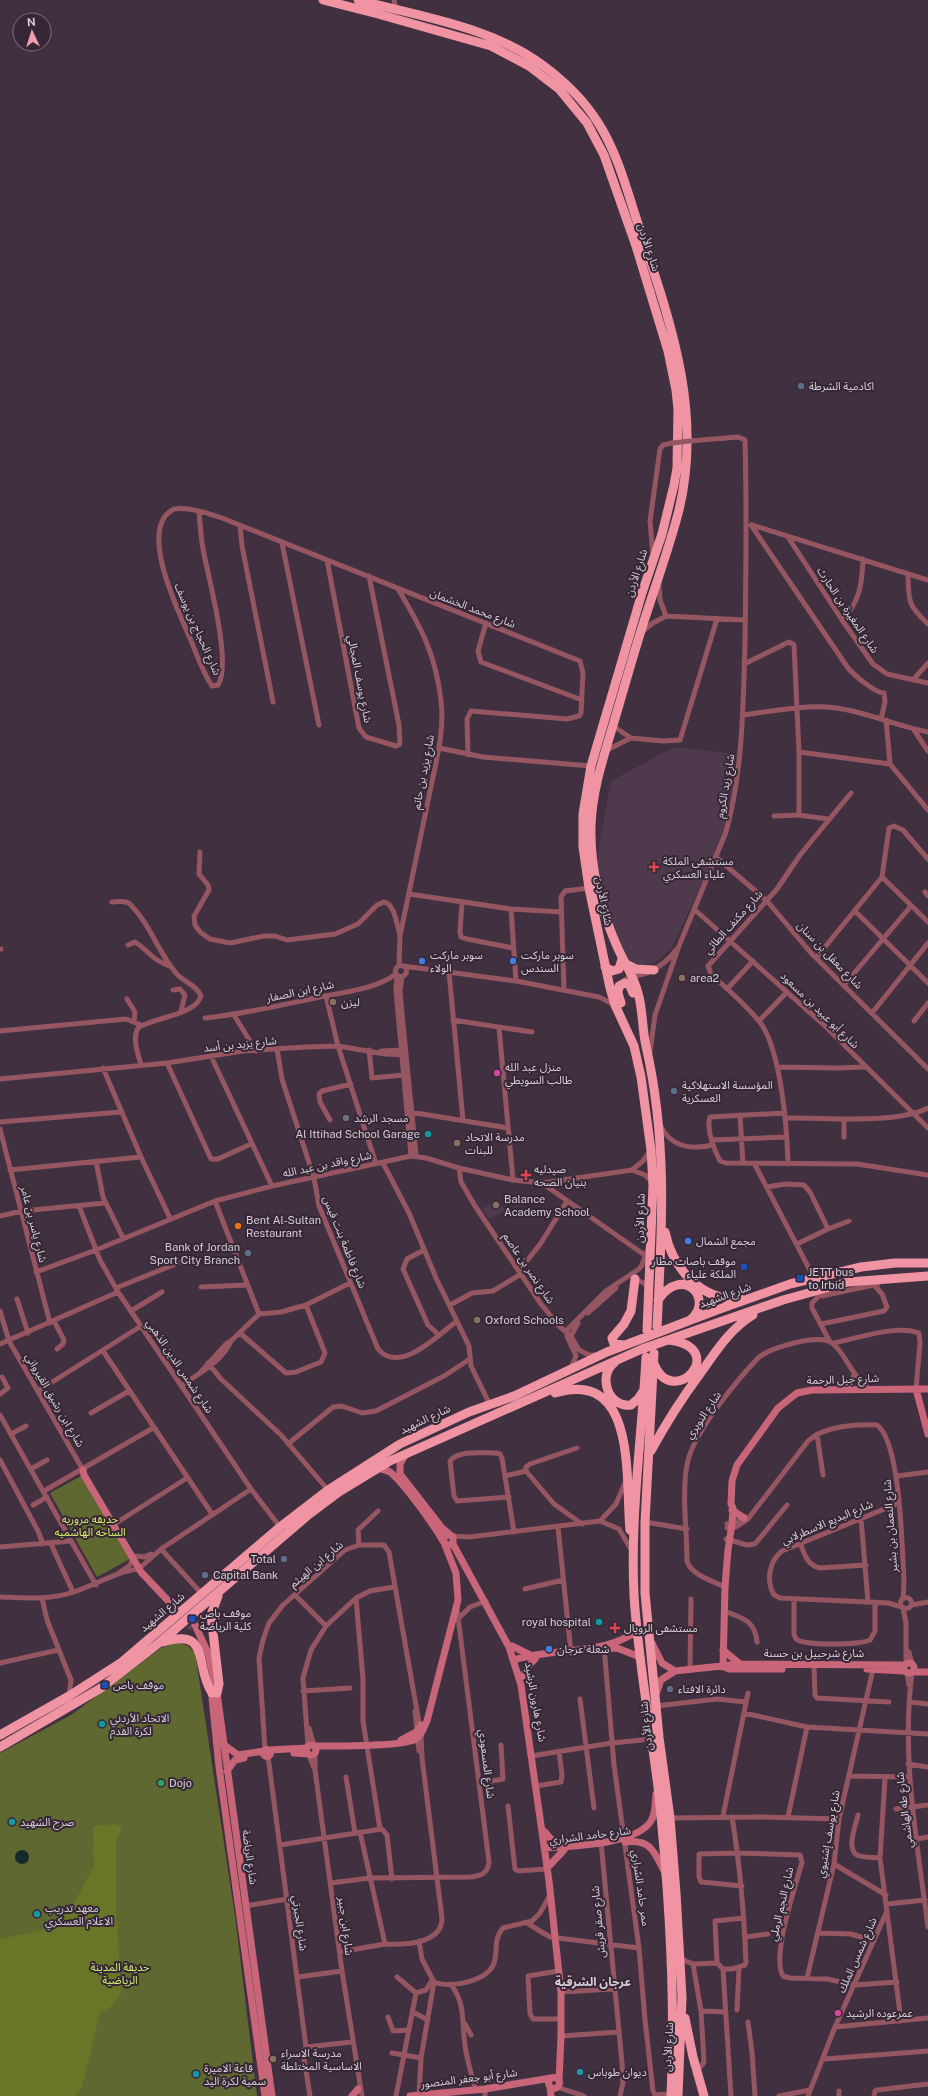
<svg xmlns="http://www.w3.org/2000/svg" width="928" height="2096" viewBox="0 0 928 2096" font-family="'Public Sans','Noto Sans Arabic',sans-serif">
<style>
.built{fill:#4e394d}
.green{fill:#5e6830}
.forest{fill:#697527}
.water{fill:#162a2c}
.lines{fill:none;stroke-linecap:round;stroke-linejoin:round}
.secondary-tunnel{stroke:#584957;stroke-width:7;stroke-dasharray:7 3.5;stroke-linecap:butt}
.street{stroke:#955662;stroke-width:5}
.secondary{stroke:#c86579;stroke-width:7}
.highway{stroke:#f094a4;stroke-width:9}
.street-bridge{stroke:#955662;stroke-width:5}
.service-dot{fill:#5c6f8a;stroke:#362736;stroke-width:1.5}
.health-dot{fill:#e0444e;stroke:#362736;stroke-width:1.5}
.shop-dot{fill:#3f7fe0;stroke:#362736;stroke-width:1.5}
.education-dot{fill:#8d6e63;stroke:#362736;stroke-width:1.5}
.hotel-dot{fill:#d1479c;stroke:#362736;stroke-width:1.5}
.worship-dot{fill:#6b7280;stroke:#362736;stroke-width:1.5}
.culture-dot{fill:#0f9aa8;stroke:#362736;stroke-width:1.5}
.food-dot{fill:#e8710a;stroke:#362736;stroke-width:1.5}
.transit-dot{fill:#1a4fb4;stroke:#362736;stroke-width:1.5}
.leisure-dot{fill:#2e9e5b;stroke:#362736;stroke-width:1.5}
.labels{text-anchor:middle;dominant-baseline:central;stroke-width:4;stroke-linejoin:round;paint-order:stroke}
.street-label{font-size:11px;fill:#d8ced8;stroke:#362736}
.poi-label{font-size:11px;fill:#d8ced8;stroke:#362736;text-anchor:start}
.park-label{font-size:11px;fill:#d9ef6b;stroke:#362736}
.neighbourhood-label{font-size:12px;font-weight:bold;fill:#d8ced8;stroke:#362736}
</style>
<rect width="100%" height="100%" fill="#413140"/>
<path class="built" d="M674,747L737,754L725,835L671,949L654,963L640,965L634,963L628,958L621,944L599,882L598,852L611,781Z
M498,1200L505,1210L489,1219L482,1209Z"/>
<path class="green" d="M83,1475L130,1559L97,1577L50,1493Z
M178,1642L188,1646L195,1652L235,1916L257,2096H0V1753L71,1715L161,1648Z"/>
<path class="forest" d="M115,1824L122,1827L116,1841V1905L121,1993L112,2006L100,2013L82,2087L75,2096H0V1939L42,1930H54L74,1903L94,1866L93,1826Z"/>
<path class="water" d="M15 1857a7 7 0 1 1 14 0a7 7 0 1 1-14 0Z"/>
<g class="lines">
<path class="secondary-tunnel" d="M184,1617L192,1628"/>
<path class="street" d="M394,0L396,10
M199,511C200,526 201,540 204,554C209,580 232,664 218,685L212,686C202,671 196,652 189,636C178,610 137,527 174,509C190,507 207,513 222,518L580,661L583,673L581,713L579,716L567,719L471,711L467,719L468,755
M751,525L848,668C854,675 875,693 884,693L885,702L881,719
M752,525L928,580
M240,526L242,546L273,702
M788,537L842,620L873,664L887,674L928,683
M282,543L319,725
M653,555L650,521L660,449L663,445L672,443
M327,560L359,728L366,737L396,746L400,744L399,725L369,576
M908,574C909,602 907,604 928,624
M659,585L660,600L666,616
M398,589C421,627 436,655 441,701C445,733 435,765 429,796C419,843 410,889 400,936L399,966
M842,620C860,602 862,584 863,559
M486,623L478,651L481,662L582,700
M643,631L653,623L666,616L745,620
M744,664L789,642L794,645L799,752V815L828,819
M913,680L928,663
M744,715C773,711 806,704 836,708C867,712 897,726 928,732
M886,720L890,764L928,810
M613,726L631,738L663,741L680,740L717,619
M914,730L928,751
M439,748L483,757L591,766
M607,750L631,738
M799,752L890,764
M774,816L799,815
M200,852L199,874L208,885L209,890L194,916L195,925L200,932L210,939L230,943L264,936H275L287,940L335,934L358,924L377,905L384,902C395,904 397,926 400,935
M716,857L767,901L811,953L928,1069
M882,877L928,922
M925,892L928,896
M409,894L511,909L561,912
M112,902C118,902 125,900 130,904C150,924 158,952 176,973C183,982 196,984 201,996C195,1016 153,1017 138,1028C132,1038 138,1054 141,1065
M462,902L460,932L461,937L467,939L513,948
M511,909L516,981
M694,909L825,1026L928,1128
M855,911L928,983
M128,945L135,942C149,951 153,961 170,966
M0,949H1
M816,958L882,877L889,828L894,826L903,830L928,859
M395.5 971a5.5 5.5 0 1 1 11 0a5.5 5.5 0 1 1-11 0Z
M403,966L516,981L599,997L613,1004
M449,972L463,1120
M397,975L396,990L411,1156
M402,977L400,990L402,1014L416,1155
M621,983C628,976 637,976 647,973C658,968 669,960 676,950
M844,985L911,906
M727,989L753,961
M173,990L180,989L185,995L181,1011
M564,990L561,897L565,891L589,888
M326,996L338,1046L376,1164
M127,999L135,1012L134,1021
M872,1013L928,943
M234,1015L256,1051
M205,1018C244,1014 282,1005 320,997C345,992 376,989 396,974
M453,1020L532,1032
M759,1021L787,992
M914,1021L928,1003
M499,1028L513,1180
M0,1031L126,1019L141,1025
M277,1049L282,1079L314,1178L319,1206L378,1349C400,1375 438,1335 457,1321
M369,1050L372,1078L403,1075
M381,1051L403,1050
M650,1052L655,1015L679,946L726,832C743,770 743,707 745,643C746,575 747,508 745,440L738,437L690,441
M211,1056L272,1186
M167,1063L211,1159H218L251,1144
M777,1067L837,1068L864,1067
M103,1068L141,1157L170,1218
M0,1079L167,1063L243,1051L306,1047L338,1046L385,1054L406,1055
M410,1112L508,1128
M785,1113L710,1117C706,1130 714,1149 720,1161L726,1163L857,1164L928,1175
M740,1115L743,1163
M786,1118C824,1117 895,1125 928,1108
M330,1120L320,1102L319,1094L322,1091L351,1084
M0,1122L121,1112
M660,1125C671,1148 691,1150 713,1145
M0,1129L50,1323
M844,1137V1119
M712,1140L787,1137
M96,1161L103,1197L123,1238
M383,1163L409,1213L436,1278L469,1346L471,1366L490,1405
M754,1163L814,1278
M788,1163C787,1128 781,1048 759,1021C745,1004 727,989 711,974L708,966L777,889L800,855L851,793
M459,1168L461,1182L475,1206L541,1304L559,1326L571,1336L579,1350L589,1355H595
M10,1170L141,1157
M632,1170L643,1161L650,1151
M542,1183L646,1256
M767,1187L785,1184L804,1185L810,1192L828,1229
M215,1201L259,1314
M79,1206L100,1260L118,1292L251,1489L280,1527
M0,1216L22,1211L105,1203
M797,1244L828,1229L849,1221
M424,1250L407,1259L403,1269L428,1325L439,1335
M519,1271L541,1243L567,1201
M36,1272L96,1250L215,1201L272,1186L411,1156L426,1158L459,1168L513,1180L542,1183L632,1170L645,1175L652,1182
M634,1279L644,1283L648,1288
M201,1287L247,1285
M116,1288L183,1261
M816,1291L818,1294L822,1296L878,1284
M820,1295L812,1303V1308L830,1342
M17,1299L28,1333
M450,1305L472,1293L493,1291L521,1274
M0,1311L9,1341L83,1470
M131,1311L162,1292
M588,1313L616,1288
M54,1321L64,1340L63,1344L57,1349
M821,1324L884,1311L887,1307L882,1294L875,1286
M240,1333L286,1373L296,1372L321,1362L325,1353L306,1305
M571,1336L578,1323
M833,1343C856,1339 897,1324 919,1333L920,1343L916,1389
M0,1344L118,1292
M103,1351L212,1514
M208,1363L221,1379L281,1435L328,1490
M571,1368L576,1356L567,1336V1330L606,1291L639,1269L642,1265L647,1251
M200,1373L226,1344L231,1341L259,1314L281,1312L306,1305L350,1283
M181,1386C199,1373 222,1362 231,1341
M846,1390L854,1375
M38,1391L141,1326
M0,1394L8,1388L2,1377
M91,1413L129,1391
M0,1415L96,1585
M11,1434L26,1426
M817,1434L823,1475
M288,1444L333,1407L342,1406L362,1413L376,1411L444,1376L470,1359
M0,1460L38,1531L43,1544
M31,1469L47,1460
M526,1471L554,1504L582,1524
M526,1471V1467L530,1464L577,1448
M505,1476L526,1471
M897,1476L928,1472
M44,1491L153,1428
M509,1497L457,1501L454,1496L450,1461C458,1450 483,1453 496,1453L500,1454L502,1458L514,1532
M899,1503L782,1551C769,1561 766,1581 774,1595L780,1598L888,1603L902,1607
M33,1505L47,1497
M861,1518L868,1602
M600,1521L616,1504L625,1483
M645,1522L687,1529
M116,1523L187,1478
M727,1524H732L745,1517
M558,1527L571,1653
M727,1528L736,1527L748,1519L808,1441C824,1426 856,1424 877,1425C901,1442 902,1551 904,1582L903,1599
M452,1536L469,1537L600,1521L619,1529L632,1551
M726,1539L747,1545L755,1544L787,1505
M800,1543C805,1555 807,1565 820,1568L866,1565
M51,1544L73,1592
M359,1545L358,1530L378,1511
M0,1547L71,1541
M161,1549L202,1594
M136,1556L144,1557L151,1554
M142,1566L161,1549L251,1489
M120,1572L129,1566L133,1559
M725,1587C713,1581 691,1575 687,1561C687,1532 681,1488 688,1460C696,1430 737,1380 759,1357C771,1348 818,1333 832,1343C845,1352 852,1377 869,1389
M525,1589L563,1580
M295,1595L326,1626
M0,1597C25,1598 50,1600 74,1592C95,1585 117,1571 139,1569
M900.5 1603a5.5 5.5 0 1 1 11 0a5.5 5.5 0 1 1-11 0Z
M42,1598L47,1620L71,1680L69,1695
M356,1598L363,1679V1721L380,1829
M794,1599V1634L796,1639C805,1646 859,1645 870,1640L875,1631V1602
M912,1605L928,1602
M903,1608L906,1623V1664
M724,1611C742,1618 755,1620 757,1642
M457,1620L470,1607L486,1601
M604,1646L614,1765L639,1948L645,2020L653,2091L655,2095L669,2094
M909,1652L912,1664
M0,1663L58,1650
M814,1668L815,1695L817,1698L889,1702
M690,1669L691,1599
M912,1672C901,1757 917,1842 928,1927
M907,1673L909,1685
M303,1691L350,1688
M580,1699L594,1808
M909,1702L928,1704
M656,1706L717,1699L746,1702
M415,1711L419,1751
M744,1713L807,1727L928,1734
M309,1728L314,1746
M308,1746L303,1678L311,1650L326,1626L356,1598L370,1591L394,1587
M265,1750L259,1658L263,1640L269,1623L283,1605L345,1550L359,1545H384L389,1552L421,1734L422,1758L442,1918C442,1944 405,1945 385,1944L360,1832
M315,1754V1770L342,1971L362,2096
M309,1755L314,1768
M268,1756L306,2047
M531,1756L612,1743L651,1739
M908,1764L928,1767
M850,1776L909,1777
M346,1777L355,1833
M885,1778L880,1858L901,2021
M480,1783L503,1779L501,1745
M536,1786L561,1782L562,1775L559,1751
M508,1806L515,1869L518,1871L546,1869
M896,1809L928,1805
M858,1815C856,1824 846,1849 857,1855C863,1858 873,1857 880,1858
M723,1816L748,1693
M732,1817C740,1865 744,1913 746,1962L745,1965L732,1969H723L717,1963L715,1921L744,1918
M788,1817L807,1727
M670,1818L763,1817L839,1819
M917,1839L928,1837
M601,1842L622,2063L623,2083L620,2096
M280,1845L382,1829L387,1835L392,1879
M834,1864L886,1895
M331,1883L370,1878L470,1877C480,1876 488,1874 489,1862L457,1609
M742,1886L701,1882L699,1877V1854L738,1853L800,1855L802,1862C796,1885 771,1956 783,1976L790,1978L827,1979L855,1985L897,1982
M887,1904L925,1900
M245,1906L287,1899
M527,1923L550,1937L639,1948
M818,1933L851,1934L874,1941
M745,1937L768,1934
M419,1941L422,1959L434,1982C450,1989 488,1981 494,1963C498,1951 493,1939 503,1928L532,1921L540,1913L550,1895
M340,1952L385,1944
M679,1958L693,1964L701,2011L704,2061L703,2064L697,2070
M693,1964L717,1963
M723,1969L731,2096
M558,1971L528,1976L530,2014L533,2019H561
M298,1977L342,1971
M397,1977L416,1993L426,1990L432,1980
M807,1978L834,1864L839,1819L873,1669
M452,1986C467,2006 461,2028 466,2051C468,2064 472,2077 476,2090
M561,1992L614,1989
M737,2010L739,1968
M701,2011L726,2012
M413,2012L428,2020
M388,2017L393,2031L409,2030
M748,2022L752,2052L755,2096
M465,2024L471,2035
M835,2027L928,2018
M561,2036L619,2032
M306,2047L303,2052L310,2096
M306,2047L352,2042
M392,2053L421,2058
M824,2059L928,2051
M557,2087L584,2096
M485,2089V2096
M839,2091V2096
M419,2095L421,2058L434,1982
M396,2096L416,1993
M779,2096L810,2090
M808,2096L835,2027L887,1911
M874,2096L875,2091L877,2090L928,2084"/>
<path class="secondary" d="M916,1389L928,1434
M406,1454L400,1464V1474L442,1528L453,1537V1543L448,1546L443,1541L444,1537L448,1535
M378,1468C382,1469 386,1470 390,1472C404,1483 433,1524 443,1541
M83,1470L84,1475L141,1572L175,1608
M732,1510L744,1518
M453,1544L509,1647L521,1685L549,1881L561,1992V2036L559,2081
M195,1625L208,1653L217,1693L272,2096
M652,1643L662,1663L675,1671
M512,1646L530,1655
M603,1649L617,1648L640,1657
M723,1650L740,1664
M514,1660C551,1648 595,1655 629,1636L633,1634L636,1625
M904 1668a5 5 0 1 1 10 0a5 5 0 1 1-10 0Z
M723,1667L725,1587L728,1550L732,1524L733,1508L731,1504L732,1481L737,1465L778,1408L797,1393L812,1390L928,1389
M725,1667L729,1669H782
M867,1669L904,1671
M913,1672H928
M523,1676L528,1666L535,1659
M211,1688L219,1767L265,2096
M656,1694L661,1680L675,1671L740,1664L905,1665
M401,1740L416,1732L421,1725
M223,1744L238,1755L264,1751
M306 1750a5 5 0 1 1 10 0a5 5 0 1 1-10 0Z
M314,1746C333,1746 403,1747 416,1739C422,1735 424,1727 427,1721L458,1600L456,1573L445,1545
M263.5 1753a3.5 3.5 0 1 1 7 0a3.5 3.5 0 1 1-7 0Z
M269,1750L307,1748
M294,1753L308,1754
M227,1771L235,1760L244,1758
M545,1832L550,1838L561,1846
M625,1842C651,1838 655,1853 665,1873
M544,1848C571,1846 636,1845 651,1821C656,1813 655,1802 656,1794
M549,1866L564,1850
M548.5 2083a5.5 5.5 0 1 1 11 0a5.5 5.5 0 1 1-11 0Z
M550,2087L551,2096
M352,2096L358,2089
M410,2096L485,2089L551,2078"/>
<path class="highway" d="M323,0L378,14L491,46L529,66L559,89L587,123L604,155L636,246L668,351L676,390L678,409L677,468L674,485L662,534L642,593L591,766L583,814V847L589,888L610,988L615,1005L634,1046L641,1077L651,1150L653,1185L647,1331
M358,0C420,16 492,27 544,66C564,81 583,99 597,121C618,153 627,191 639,227C670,321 703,410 679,510C670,545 658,578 647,612C635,648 625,685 614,722C604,756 592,790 591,826C590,867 600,907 616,944C623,961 634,976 638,993C643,1010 642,1029 646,1046C668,1143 662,1229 657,1327
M626,964L636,969L654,970
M605,967L612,971L619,969L622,959
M621,1003L618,993L619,986L625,983L629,984L633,993
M665,1232C673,1269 701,1301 741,1299
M658,1300C684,1263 715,1301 690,1320
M624,1345L614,1344L612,1338L624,1324L631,1311L635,1279
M654,1353L645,1522V1593L659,1737L670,1818L676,1893L682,1997L678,2096
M646,1357C642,1436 630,1516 634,1595C638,1660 650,1723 658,1787C669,1890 676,1993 671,2096
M615,1362C597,1375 608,1408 631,1405L638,1399L644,1390
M654,1364C673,1411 731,1348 669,1340
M555,1393C638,1368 625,1480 630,1530
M651,1451C667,1421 682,1398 702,1371C717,1350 730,1329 753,1315
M163,1642C212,1627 194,1667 212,1693
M217,1693L219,1684L211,1615L218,1596
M0,1735L69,1696L122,1662L280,1527L328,1490L400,1444L469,1412L514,1396L607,1352L717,1310L790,1284L861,1267L895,1263H928
M0,1747L101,1688L159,1643L307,1516L339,1492L390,1461L642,1349L783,1300L848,1282L928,1276
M685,2018L693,2057L704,2096"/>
<path class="street-bridge" d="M672,443L690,441"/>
</g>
<g class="service-dot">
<circle cx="801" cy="386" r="4"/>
<circle cx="674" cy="1091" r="4"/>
<circle cx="248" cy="1253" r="4"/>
<circle cx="284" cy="1559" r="4"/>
<circle cx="205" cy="1575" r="4"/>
<circle cx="670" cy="1689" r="4"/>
</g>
<g class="health-dot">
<path d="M652 861h4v4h4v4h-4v4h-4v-4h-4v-4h4z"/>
<path d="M524 1169h4v4h4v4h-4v4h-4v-4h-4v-4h4z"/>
<path d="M613 1622h4v4h4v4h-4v4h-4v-4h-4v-4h4z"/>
</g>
<g class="shop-dot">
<circle cx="422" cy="961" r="4"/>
<circle cx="513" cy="961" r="4"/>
<circle cx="688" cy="1241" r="4"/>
<circle cx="549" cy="1649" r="4"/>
</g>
<g class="education-dot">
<circle cx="682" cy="978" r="4"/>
<circle cx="333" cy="1002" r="4"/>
<circle cx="457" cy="1143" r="4"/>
<circle cx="496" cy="1205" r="4"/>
<circle cx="477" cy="1320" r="4"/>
<circle cx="273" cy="2059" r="4"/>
</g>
<g class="hotel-dot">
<circle cx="497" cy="1073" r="4"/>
<circle cx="838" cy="2013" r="4"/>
</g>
<circle class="worship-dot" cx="346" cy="1118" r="4"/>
<g class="culture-dot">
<circle cx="428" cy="1134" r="4"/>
<circle cx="599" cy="1622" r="4"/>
<circle cx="102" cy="1724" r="4"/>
<circle cx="12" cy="1822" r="4"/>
<circle cx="37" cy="1914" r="4"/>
<circle cx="580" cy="2072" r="4"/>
<circle cx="196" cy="2074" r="4"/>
</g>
<circle class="food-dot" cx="238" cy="1226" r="4"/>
<g class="transit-dot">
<rect x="740" y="1263" width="8" height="8" rx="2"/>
<rect x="796" y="1274" width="8" height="8" rx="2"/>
<rect x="188" y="1615" width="8" height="8" rx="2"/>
<rect x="101" y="1681" width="8" height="8" rx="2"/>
</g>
<circle class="leisure-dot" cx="161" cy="1783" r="4"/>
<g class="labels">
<g class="street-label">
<text transform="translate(649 247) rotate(72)">شارع الأردن</text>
<text transform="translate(636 573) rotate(-72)">شارع الأردن</text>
<text transform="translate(473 608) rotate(21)">شارع محمد الخشمان</text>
<text transform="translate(848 610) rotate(56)">شارع المغيرة بن الحارث</text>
<text transform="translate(198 629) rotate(66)">شارع الحجاج بن يوسف</text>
<text transform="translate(360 679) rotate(79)">شارع يوسف المجالي</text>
<text transform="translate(423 772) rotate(-79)">شارع يزيد بن حاتم</text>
<text transform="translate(725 786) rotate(-80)">شارع زيد الكروم</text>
<text transform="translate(604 901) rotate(79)">شارع الأردن</text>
<text transform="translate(733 922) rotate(-48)">شارع مكنف الطائي</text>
<text transform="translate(830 955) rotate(46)">شارع معقل بن سنان</text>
<text transform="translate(300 991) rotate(-12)">شارع ابن الصفار</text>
<text transform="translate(820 1010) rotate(44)">شارع أبو عبيد بن مسعود</text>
<text transform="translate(240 1044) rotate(-6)">شارع يزيد بن أسد</text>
<text transform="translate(327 1164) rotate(-12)">شارع واقد بن عبد الله</text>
<text transform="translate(640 1218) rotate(-88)">شارع الأردن</text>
<text transform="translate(34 1224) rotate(76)">شارع ياسر بن عامر</text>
<text transform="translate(345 1242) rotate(68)">شارع فاطمة بنت قيس</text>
<text transform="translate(529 1268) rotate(56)">شارع نصر بن عاصم</text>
<text transform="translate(725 1295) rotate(-20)">شارع الشهيد</text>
<text transform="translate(180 1366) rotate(56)">شارع شمس الدين الذهبي</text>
<text transform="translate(843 1379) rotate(-2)">شارع جبل الرحمة</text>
<text transform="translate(55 1400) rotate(60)">شارع ابن رشيق القيرواني</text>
<text transform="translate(703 1415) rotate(-56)">شارع النويري</text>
<text transform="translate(425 1419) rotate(-25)">شارع الشهيد</text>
<text transform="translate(827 1522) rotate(-23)">شارع البديع الاسطرلابي</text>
<text transform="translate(890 1526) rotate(-94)">شارع النعمان بن بشير</text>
<text transform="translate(316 1564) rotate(-40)">شارع ابن الهيثم</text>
<text transform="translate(162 1612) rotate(-40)">شارع الشهيد</text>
<text x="814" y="1653">شارع شرحبيل بن حسنة</text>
<text transform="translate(536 1702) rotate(80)">شارع هارون الرشيد</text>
<text transform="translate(646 1726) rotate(-96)">شارع الأردن</text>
<text transform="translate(487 1764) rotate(83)">شارع المسعودي</text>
<text transform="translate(904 1810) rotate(-97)">شارع طه الهاشمي</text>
<text transform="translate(828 1834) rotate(-80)">شارع يوسف إشتيوي</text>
<text transform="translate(590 1835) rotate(-7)">شارع حامد الشراري</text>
<text transform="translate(250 1857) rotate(82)">شارع الرياضة</text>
<text transform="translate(641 1888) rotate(82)">ممر حامد الشراري</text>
<text transform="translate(781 1904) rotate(-77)">شارع النجم الرملي</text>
<text transform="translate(598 1922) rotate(-95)">شارع صقر قريش</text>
<text transform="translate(300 1923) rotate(82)">شارع الجبرتي</text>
<text transform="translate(346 1926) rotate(83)">شارع ابن جبير</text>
<text transform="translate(857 1955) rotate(-66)">شارع شمس الملك</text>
<text transform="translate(668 2047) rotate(-87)">شارع الأردن</text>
<text transform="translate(469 2078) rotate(-7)">شارع أبو جعفر المنصور</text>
</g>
<g class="poi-label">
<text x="809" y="386">اكادمية الشرطة</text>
<text x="663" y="861">مستشفى الملكة<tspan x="663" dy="13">علياء العسكري</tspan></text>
<text x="430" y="955">سوبر ماركت<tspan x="430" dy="13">الولاء</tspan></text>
<text x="521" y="955">سوبر ماركت<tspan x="521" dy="13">السندس</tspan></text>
<text x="690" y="978">area2</text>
<text x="341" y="1002">ليزن</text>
<text x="505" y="1067">منزل عبد الله<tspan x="505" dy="13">طالب السويطي</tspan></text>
<text x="682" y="1085">المؤسسة الاستهلاكية<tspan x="682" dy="13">العسكرية</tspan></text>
<text x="354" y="1118">مسجد الرشد</text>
<text x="420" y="1134" text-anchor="end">Al Ittihad School Garage</text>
<text x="465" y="1137">مدرسة الاتحاد<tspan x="465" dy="13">للبنات</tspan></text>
<text x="534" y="1169">صيدليه<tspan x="534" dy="13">بنيان الصحه</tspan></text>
<text x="504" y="1199">Balance<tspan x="504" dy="13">Academy School</tspan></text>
<text x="246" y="1220">Bent Al-Sultan<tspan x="246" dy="13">Restaurant</tspan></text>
<text x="696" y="1241">مجمع الشمال</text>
<text x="240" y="1247" text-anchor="end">Bank of Jordan<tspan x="240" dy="13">Sport City Branch</tspan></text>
<text x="736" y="1261" text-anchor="end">موقف باصات مطار<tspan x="736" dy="13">الملكة علياء</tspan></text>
<text x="808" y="1272">JETT bus<tspan x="808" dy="13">to Irbid</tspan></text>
<text x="485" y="1320">Oxford Schools</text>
<text x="276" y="1559" text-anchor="end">Total</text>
<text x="213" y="1575">Capital Bank</text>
<text x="200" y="1613">موقف باص<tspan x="200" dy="13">كلية الرياضة</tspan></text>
<text x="591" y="1622" text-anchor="end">royal hospital</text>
<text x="624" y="1628">مستشفى الرويال</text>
<text x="557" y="1649">شعلة عرجان</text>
<text x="113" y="1685">موقف باص</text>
<text x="678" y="1689">دائرة الافتاء</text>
<text x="110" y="1718">الاتحاد الأردني<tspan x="110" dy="13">لكرة القدم</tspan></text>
<text x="169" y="1783">Dojo</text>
<text x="20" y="1822">صرح الشهيد</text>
<text x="45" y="1908">معهد تدريب<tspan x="45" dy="13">الاعلام العسكري</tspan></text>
<text x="846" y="2013">عمرعوده الرشيد</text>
<text x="281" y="2053">مدرسة الاسراء<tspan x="281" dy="13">الاساسية المختلطة</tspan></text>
<text x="204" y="2068">قاعة الاميرة<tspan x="204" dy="13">سمية لكرة اليد</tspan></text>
<text x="588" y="2072">ديوان طوباس</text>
</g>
<g class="park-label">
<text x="90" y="1519">حديقه مروريه<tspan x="90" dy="13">الساحه الهاشميه</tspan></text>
<text x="120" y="1967">حديقة المدينة<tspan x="120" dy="13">الرياضية</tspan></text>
</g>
<g class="neighbourhood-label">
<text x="593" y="1982">عرجان الشرقية</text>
</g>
</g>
<g transform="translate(32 32) rotate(356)"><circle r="19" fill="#362736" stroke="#776a77"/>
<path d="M0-3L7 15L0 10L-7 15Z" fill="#f29aae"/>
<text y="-6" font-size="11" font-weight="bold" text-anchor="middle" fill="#d8ced8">N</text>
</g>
</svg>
